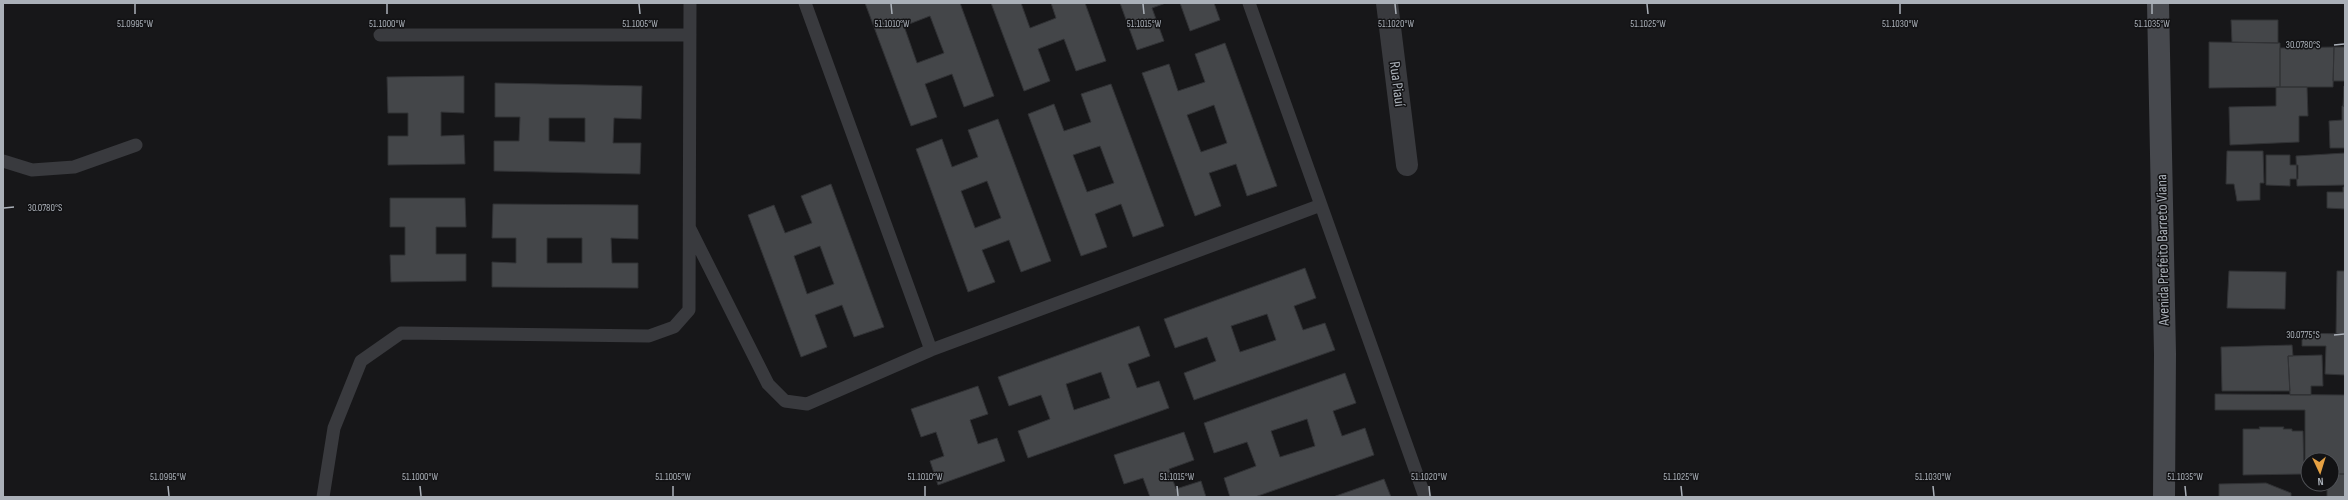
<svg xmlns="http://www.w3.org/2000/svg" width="2348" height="500" viewBox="0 0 2348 500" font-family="'Sofia Sans Condensed',sans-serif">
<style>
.building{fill:#444649;stroke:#313235;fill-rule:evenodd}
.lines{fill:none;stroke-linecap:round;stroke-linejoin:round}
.lane{stroke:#393a3e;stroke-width:13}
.street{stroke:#393a3e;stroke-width:22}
.secondary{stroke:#47494e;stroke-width:22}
.ticks{fill:none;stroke:#aab0b8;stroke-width:1.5}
.labels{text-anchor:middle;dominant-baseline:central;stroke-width:3;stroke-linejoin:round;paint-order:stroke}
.street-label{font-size:15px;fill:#aab0b8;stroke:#121214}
.ticks-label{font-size:10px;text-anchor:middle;fill:#aab0b8;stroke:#121214;stroke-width:3;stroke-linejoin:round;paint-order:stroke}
</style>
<rect width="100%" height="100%" fill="#171719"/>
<path class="building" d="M865,3H960L994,96L964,107L952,74L925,84L937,117L911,126ZM930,16L944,53L917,63L904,26Z
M991,3H1021L1030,28L1056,18L1051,3H1085L1106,61L1076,71L1064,39L1038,49L1050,81L1024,91Z
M1120,3H1166L1152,8L1164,41L1137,50Z
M1180,3H1214L1220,20L1190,31Z
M2231,20H2278V43L2232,42Z
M2209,42L2280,43V87L2209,88Z
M1225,43L1277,186L1247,196L1236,164L1209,173L1221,206L1195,216L1142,73L1169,64L1178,91L1205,82L1195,54ZM1214,105L1227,143L1201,152L1187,115Z
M2334,47H2345V81H2333Z
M2334,47L2333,87H2280V48Z
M464,76V113L441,112V136L464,135L465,164L388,165V136H408V113H388L387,77Z
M495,83L642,86L641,119L614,118L613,143H641L640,174L494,171V141H519L520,117H495ZM549,118H585V142L549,141Z
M1111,84L1164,226L1133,237L1121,204L1095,214L1107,247L1081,256L1028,114L1054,104L1064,131L1091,122L1081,94ZM1100,146L1114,183L1087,192L1073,155Z
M2344,86L2345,106H2343Z
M2276,87H2307L2308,116H2299V142L2230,145L2229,107L2276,106Z
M2342,106H2345V148H2330L2329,121L2342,120Z
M998,119L1051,261L1021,272L1009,240L982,250L995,282L968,292L916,149L942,139L952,167L978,157L968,130ZM987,181L1001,218L975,228L961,191Z
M2227,151H2263L2264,183H2260V200L2237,201L2234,184H2226Z
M2345,153V185L2297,186L2296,156Z
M2266,155H2290V165H2298V179H2290V186L2266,185Z
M831,184L884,327L854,337L842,305L815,315L827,347L801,357L748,215L774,205L785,233L812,223L801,196ZM820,246L834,284L807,294L794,256Z
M2343,187H2345V209L2327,208V192H2343Z
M390,198H465L466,227H436V254H466V281L391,282L390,255H405V227H390Z
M493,204L638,205V239L611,238L612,263H638V288L492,287V262L516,263V238H492ZM547,238H582V263H547Z
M1305,268L1316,298L1294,306L1303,330L1325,323L1335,350L1194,400L1184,373L1216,361L1207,337L1175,348L1164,319ZM1267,314L1276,340L1240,352L1231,326Z
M2229,271L2286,272L2285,309L2227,308Z
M2337,271H2345V334H2336Z
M1139,326L1150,356L1128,364L1137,388L1159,381L1169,408L1028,458L1018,431L1050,419L1041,395L1009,406L998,377ZM1101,372L1110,398L1074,410L1066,384Z
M2302,333L2345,334V375L2325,374L2326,346H2302Z
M2292,345L2293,356H2288L2290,391H2222L2221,347Z
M2322,355L2323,386H2311V395H2290L2288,356Z
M1345,373L1356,403L1333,411L1342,436L1365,428L1374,455L1255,497H1230L1224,478L1256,466L1247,442L1214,453L1204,423ZM1307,419L1315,446L1280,457L1271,431Z
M978,386L988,414L970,420L978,444L997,438L1005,461L938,485L930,461L944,456L936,432L921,437L911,409Z
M2215,394L2345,395V474H2332V460H2308V475H2305V410H2215Z
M2259,427H2284L2283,429H2292V431H2303L2304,474L2243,475V429H2260Z
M1184,432L1194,460L1169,469L1176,489L1201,481L1206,497H1150L1143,478L1124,484L1114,455Z
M2332,474H2345V497H2327V484H2332Z
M1384,479L1391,497H1333Z
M2266,483L2291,493V497H2219V484Z"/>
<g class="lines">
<path class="lane" d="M805,3L931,350
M1249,3L1425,497
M380,35H690
M3,161L32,170L74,167L136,145
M690,229L768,384L785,401L807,404L931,350L1321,205
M323,497L334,428L361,361L401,333L649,336L674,327L689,310L690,3"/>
<path class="street" d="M1387,3L1407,165"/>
<path class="secondary" d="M2158,3L2165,354L2164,497"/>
</g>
<path class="ticks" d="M135,4V14M387,4V14M639,4L640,14M891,4L892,14M1143,4L1144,14M1395,4L1396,14M1647,4L1648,14M1900,4V14M2152,4V14M2334,45L2344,44M4,208L14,207M2334,335L2344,334M168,486L169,496M420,486L421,496M673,486V496M925,486V496M1177,486L1178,496M1429,486L1430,496M1681,486L1682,496M1933,486L1934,496M2185,486L2186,496"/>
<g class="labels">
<g class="street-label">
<text transform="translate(1397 84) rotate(83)">Rua Piauí</text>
<text transform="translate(2163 250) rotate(-91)">Avenida Prefeito Barreto Viana</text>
</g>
</g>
<g class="ticks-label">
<text x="135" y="27">51.0995°W</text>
<text x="387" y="27">51.1000°W</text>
<text x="640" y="27">51.1005°W</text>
<text x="892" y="27">51.1010°W</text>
<text x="1144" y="27">51.1015°W</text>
<text x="1396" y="27">51.1020°W</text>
<text x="1648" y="27">51.1025°W</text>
<text x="1900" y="27">51.1030°W</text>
<text x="2152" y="27">51.1035°W</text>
<text x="2303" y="48">30.0780°S</text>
<text x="45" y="211">30.0780°S</text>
<text x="2303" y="338">30.0775°S</text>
<text x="168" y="480">51.0995°W</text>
<text x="420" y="480">51.1000°W</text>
<text x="673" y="480">51.1005°W</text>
<text x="925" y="480">51.1010°W</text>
<text x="1177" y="480">51.1015°W</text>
<text x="1429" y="480">51.1020°W</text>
<text x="1681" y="480">51.1025°W</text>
<text x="1933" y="480">51.1030°W</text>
<text x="2185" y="480">51.1035°W</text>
</g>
<rect width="2348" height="500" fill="none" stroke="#aab0b8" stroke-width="8"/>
<g transform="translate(2320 472) rotate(176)"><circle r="19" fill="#121214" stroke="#4f5156"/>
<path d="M0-3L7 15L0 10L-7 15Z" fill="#e6a143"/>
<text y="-6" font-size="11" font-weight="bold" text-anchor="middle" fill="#aab0b8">N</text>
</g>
</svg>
